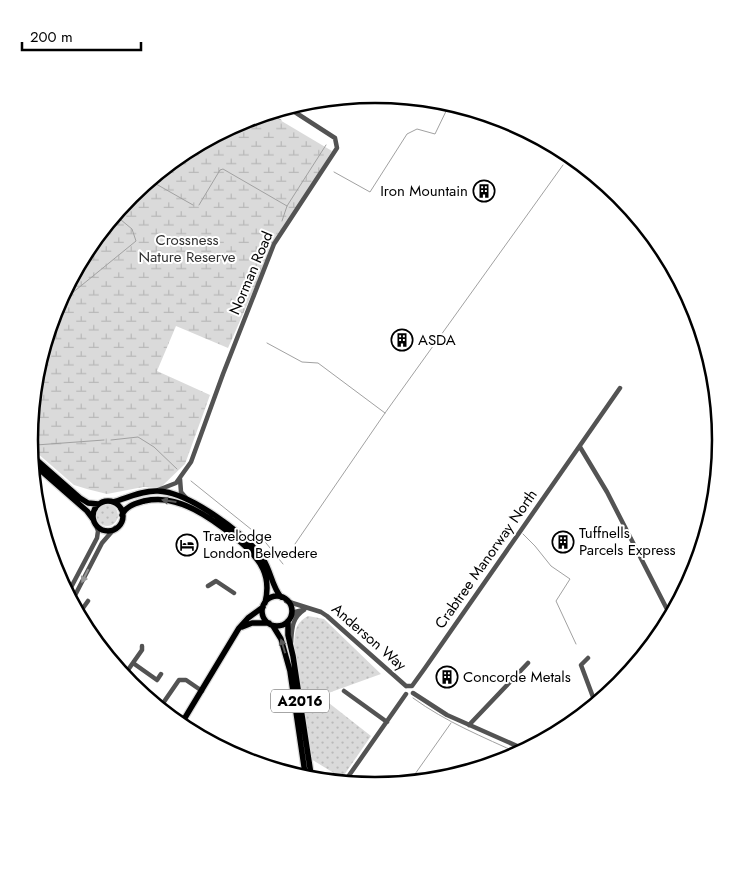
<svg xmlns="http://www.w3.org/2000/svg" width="750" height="881" viewBox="0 0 750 881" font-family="Jost,sans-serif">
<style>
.grass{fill:url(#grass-dots)}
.wetland{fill:url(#wetland-marsh)}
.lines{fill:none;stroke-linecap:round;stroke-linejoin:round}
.stream{stroke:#a1a1a1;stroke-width:1}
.major-casing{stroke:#dbdbdb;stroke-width:8}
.minor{stroke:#535353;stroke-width:4.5}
.major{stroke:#000;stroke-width:5.5}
.oneway{fill:#595959}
.oneway2{fill:#989898}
.labels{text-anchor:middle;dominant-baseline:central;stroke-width:4;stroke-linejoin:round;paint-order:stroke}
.shield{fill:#fff;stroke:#4c4c4c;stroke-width:1}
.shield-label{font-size:14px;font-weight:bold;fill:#000}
.poi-label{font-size:15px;fill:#000;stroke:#fff;text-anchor:start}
.park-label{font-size:15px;fill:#313131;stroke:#fff}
.street-label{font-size:15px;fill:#000;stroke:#fff}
.rim{fill:none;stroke:#000;stroke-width:2.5}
</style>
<defs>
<pattern id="grass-dots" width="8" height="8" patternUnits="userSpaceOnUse" patternTransform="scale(1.25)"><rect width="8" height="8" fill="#dadada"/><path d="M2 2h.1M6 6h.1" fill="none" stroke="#b9b9b9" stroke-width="1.8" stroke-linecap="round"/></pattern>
<pattern id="wetland-marsh" width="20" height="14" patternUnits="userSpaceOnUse" patternTransform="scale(1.25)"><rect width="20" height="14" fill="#dadada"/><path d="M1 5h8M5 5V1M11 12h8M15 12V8" fill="none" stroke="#b9b9b9"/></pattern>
</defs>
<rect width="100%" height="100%" fill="#fff"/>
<path class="grass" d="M96 515a11 11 0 1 1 22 0a11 11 0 1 1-22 0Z
M308,616L324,619L381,674L320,696L371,736L342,778L311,759L294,648C295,632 294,624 308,616Z"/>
<path class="wetland" d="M268,113L332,151L271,251L228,348L176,326L157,371L210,395L185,464L161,487H143L107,494L87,489L74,485L29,446C28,431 31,416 33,401C46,270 142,151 268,113Z"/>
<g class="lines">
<path class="stream" d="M268,113L281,120
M170,170L193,154
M334,172L370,192L407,134L417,129L435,134L450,103
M158,173L162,175
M149,180L193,205
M199,205L220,170L223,169L287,206
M282,221L287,206L326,145
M55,307L136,241L132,229L115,215
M267,343L302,362L318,363L385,413
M29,439L36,445L104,440
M111,440L138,437L154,447L177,469
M191,481L262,538L283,564
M523,534L535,546L551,566L570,579L556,601L576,644
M295,544L385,413L563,165
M413,698C446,722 483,737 520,754
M408,784L451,723"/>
<g class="major-casing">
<path id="major" d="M30,454L80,498L88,503L98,504
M31,462L87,511L93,519
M93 516a15 15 0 1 1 30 0a15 15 0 1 1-30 0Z
M113,502C127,498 143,490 158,491C189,492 246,534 263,559C271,571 272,587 281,597
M122,515C126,506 134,504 144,501C154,499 165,499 175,502C200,508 252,545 263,569C268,580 268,591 265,603
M262 611a15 15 0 1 1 30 0a15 15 0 1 1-30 0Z
M288,621V635L293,656L312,781
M273,626L281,639L290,671L306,780
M242,627L252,623H269
M180,726L239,628L248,618L263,607"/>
</g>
<path class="minor" d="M580,447L607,492L671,617
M180,479L181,492L186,498
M158,490L176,483L191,462L223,374L274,244L337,148L335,138L287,107
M208,586L216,581L234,593
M67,595L97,538L98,531L96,525
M286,601L321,612L327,616L406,686
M71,603L102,543L115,528
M78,615L88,601
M291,617L295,612L303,610
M291,642C292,628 292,618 304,610
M588,658L581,665L596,705
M133,663L157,680L161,674
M123,677L142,650V646
M406,686H412L425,668L620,388
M344,691L387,722
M413,693L447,715L526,750
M159,709L179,680H186L202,691
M469,725L528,663
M343,784L406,694"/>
<use href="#major" class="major"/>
</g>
<defs><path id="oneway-solid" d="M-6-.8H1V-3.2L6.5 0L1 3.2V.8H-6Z" transform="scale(1.25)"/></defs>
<g class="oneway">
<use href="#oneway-solid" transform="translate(169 501) rotate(-172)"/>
<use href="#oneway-solid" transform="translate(283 646) rotate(-107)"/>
</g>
<use class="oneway2" href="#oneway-solid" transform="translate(85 576) rotate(116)"/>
<defs>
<g id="building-ring" transform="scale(1.125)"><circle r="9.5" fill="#fff" stroke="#000" stroke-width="1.5"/><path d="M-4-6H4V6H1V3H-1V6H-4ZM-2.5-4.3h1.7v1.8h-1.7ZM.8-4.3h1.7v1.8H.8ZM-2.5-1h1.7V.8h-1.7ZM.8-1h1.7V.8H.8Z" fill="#000"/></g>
<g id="hotel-ring" transform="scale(1.125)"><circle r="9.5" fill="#fff" stroke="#000" stroke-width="1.5"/><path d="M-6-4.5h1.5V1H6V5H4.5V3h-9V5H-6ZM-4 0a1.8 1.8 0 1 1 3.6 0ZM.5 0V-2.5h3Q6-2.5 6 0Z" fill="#000"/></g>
</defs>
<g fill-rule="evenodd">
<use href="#building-ring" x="484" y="191"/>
<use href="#building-ring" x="402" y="340"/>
<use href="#building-ring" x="563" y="542"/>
<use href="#hotel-ring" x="187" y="545"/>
<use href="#building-ring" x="447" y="677"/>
</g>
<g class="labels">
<rect class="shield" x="271" y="689.5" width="58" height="23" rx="4"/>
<g class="shield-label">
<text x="300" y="701">A2016</text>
</g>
<g class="poi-label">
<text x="468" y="191" text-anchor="end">Iron Mountain</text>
<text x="418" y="340">ASDA</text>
<text x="579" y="533">Tuffnells<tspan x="579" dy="17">Parcels Express</tspan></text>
<text x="203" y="536">Travelodge<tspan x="203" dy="17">London Belvedere</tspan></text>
<text x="463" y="677">Concorde Metals</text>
</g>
<g class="park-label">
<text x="187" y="240">Crossness<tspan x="187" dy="17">Nature Reserve</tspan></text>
</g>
<g class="street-label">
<text transform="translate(251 273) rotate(-67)">Norman Road</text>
<text transform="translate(486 559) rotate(-55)">Crabtree Manorway North</text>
<text transform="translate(369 637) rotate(41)">Anderson Way</text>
</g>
</g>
<path d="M0 0H750V881H0ZM38 440a337 337 0 1 1 674 0a337 337 0 1 1-674 0Z" fill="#fff" fill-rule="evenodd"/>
<path class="rim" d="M38 440a337 337 0 1 1 674 0a337 337 0 1 1-674 0Z"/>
<path d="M22 42v8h119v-8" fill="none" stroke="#000000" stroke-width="2.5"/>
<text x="30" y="42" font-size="15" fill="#000000" stroke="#ffffff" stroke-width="4" paint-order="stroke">200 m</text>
</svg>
